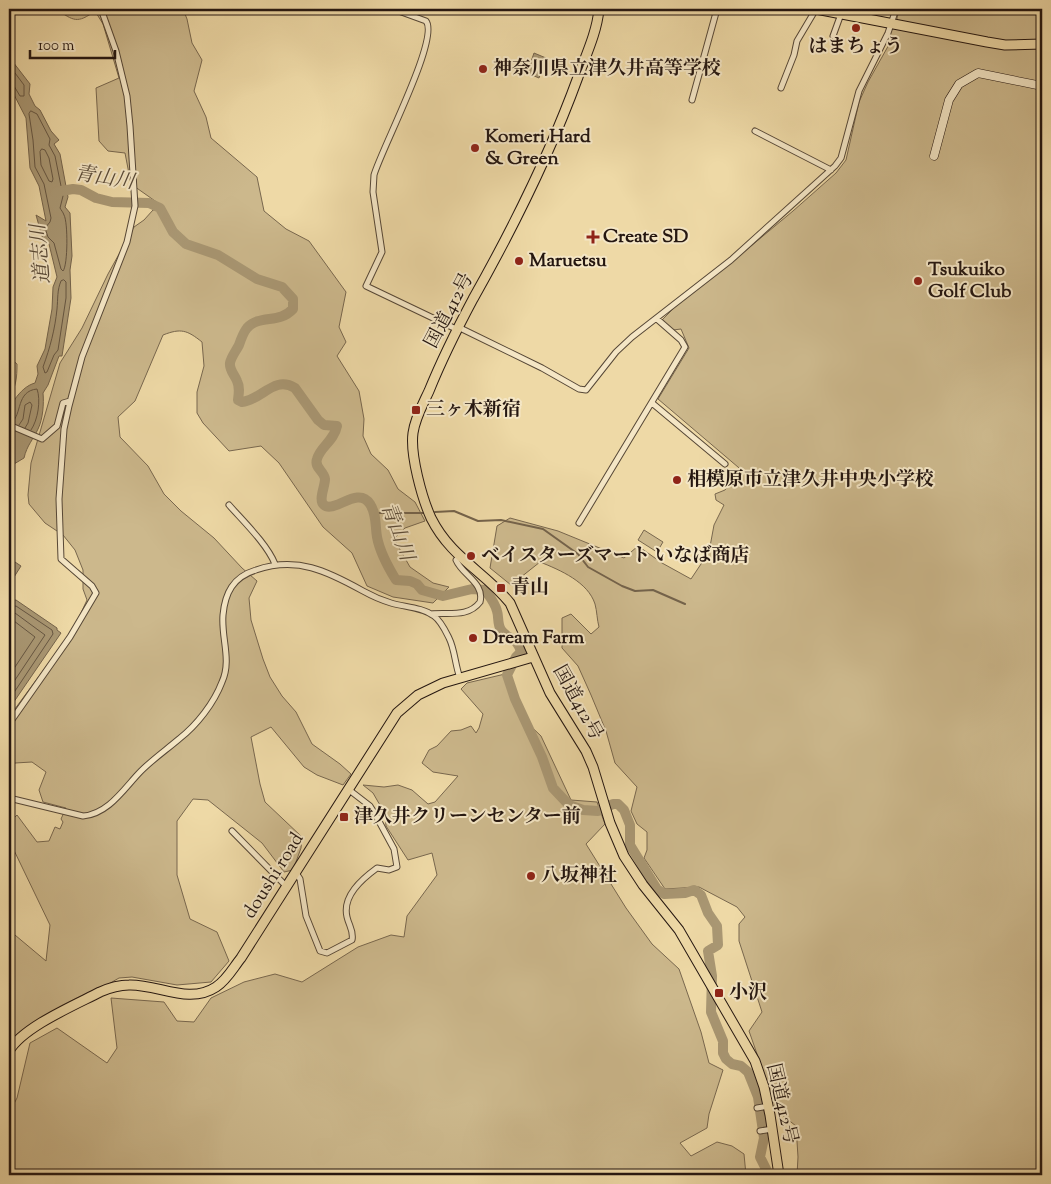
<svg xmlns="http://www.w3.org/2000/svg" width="1051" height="1184" viewBox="0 0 1051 1184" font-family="'Sorts Mill Goudy','Noto Serif JP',serif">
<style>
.green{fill:#ccb88c;stroke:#78674e}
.water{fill:#a99773;stroke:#74634b}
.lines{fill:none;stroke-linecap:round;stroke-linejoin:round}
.shore{stroke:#665642;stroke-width:1}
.stream{stroke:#74634b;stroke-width:2}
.river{stroke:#a99773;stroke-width:10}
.street-casing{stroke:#564736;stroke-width:7}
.secondary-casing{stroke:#241610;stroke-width:9}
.highway-casing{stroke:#241610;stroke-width:11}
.street{stroke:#f4e6c5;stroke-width:5}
.secondary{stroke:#f4e6c5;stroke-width:8}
.highway{stroke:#eed9a6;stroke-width:9}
.poi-dot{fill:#8f2418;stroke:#f4e6c5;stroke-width:2}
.labels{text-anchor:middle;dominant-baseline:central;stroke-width:4;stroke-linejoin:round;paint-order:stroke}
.poi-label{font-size:19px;font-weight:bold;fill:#241610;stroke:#f4e6c5;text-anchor:start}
.street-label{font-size:19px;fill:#241610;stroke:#f4e6c5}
.water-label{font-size:20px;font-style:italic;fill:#594a38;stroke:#f4e6c5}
</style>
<rect width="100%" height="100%" fill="#eed9a6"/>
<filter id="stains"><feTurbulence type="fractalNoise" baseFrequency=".004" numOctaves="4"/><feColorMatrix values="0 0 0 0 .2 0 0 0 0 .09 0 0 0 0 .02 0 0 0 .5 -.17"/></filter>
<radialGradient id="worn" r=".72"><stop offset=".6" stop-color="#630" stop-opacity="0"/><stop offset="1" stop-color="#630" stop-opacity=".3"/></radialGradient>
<path class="green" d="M56,9H183L187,19L192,43L202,60L194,91L206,117L211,138L257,177L264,211L286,229L309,241L346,292L339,327L346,342L337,356L359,391L364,419L363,436L371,454L388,470L398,489L415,502L425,521L405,528L394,539L410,567L433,583L449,587L433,603L393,597L367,586L352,553L323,527L279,463L261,446L229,451L203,423L197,413V392L204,366L202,342C187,330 181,328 163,335L135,401L118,417L120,437L148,466L164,494L181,511L214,538L242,568L257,581L249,598L251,620L263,659L270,677L282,696L296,712L312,744L340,764L351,774L343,785L317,775L304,767L271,727L251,737L260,784L265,802L302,837L301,848L293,870L284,872L262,843L208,800L193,799L177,821V875L190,919L217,932L229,961L211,982L177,985L132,977L119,978L9,1041V930L46,961L50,925L9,840L12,820L17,815L37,842L49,841L55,827L60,829L63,822L61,819L66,808L43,802L39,790L46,772L32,762L15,763L9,773V717L73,630L87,600L83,589V570L75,550L63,535L45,523L29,504L28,495L31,463L60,363L82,328L108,274L134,227L144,220L153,210L165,208L131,184L125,153L108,151L99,141L96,88L119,78L103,24L95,11C77,24 74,21 56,9Z
M899,9H1042V1175H797L798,1157L796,1126L777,1111L749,1031L762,1012L739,941V924L745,917L737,907L699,887L665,889L644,858L647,850V832L637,824L631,811L637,787L615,763L606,731L591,695L578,666L562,648V618L571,614L591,634L599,627C597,620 597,611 595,604C588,582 560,570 540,562L511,585L490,568L497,526L510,518L558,531L624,558L638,546L662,563L691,579L709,552L714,525L724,505L716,500L715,494L725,490L736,476L745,473L658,399L689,348L681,329L673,330L662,320L676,306L733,261L793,211L836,173L846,160L859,102L868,82L891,41L890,27L895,28Z
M9,357L17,364C17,378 16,387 9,398Z
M644,530L663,542L657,552L638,540Z
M505,674L520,716L541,736L571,800L597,802L605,824L586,844L626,908L652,944L679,969L701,1032L709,1063L723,1070L709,1114L707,1128L680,1143L691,1156L717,1142L732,1146L744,1154L746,1175H9V1113L17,1098L30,1043L57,1028L107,1063L117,1048L111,998L164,1002L177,1021L194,1022L211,998L244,982L275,974L302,982L358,947L391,935L404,937L407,916L437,875L432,853L408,860L386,826L385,814L373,793L363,785L384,787L398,785L412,790L428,804L435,802L458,776L433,772L422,763L429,750L437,746L451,731L461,730L471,726L476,733L479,728L483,714L461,689L467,683Z"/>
<path class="water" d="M9,46L13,62L30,84L29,94L35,106L40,110L51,131L59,140L54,144L60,154L68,197L65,207L70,213L72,256L70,270L71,298L62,356H59L48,385L43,393C44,403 43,419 38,429C33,440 27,445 24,458L9,467V420C14,413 11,406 15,399C20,392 27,385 35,383L38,374L37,366L45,349L52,309L53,287L57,277L49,244L43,240L36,215L46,221L39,186L30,168L26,118L9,85Z
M534,53L546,58L539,78L527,73Z
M9,558L21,566L9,585Z
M12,600H16L57,628V630L61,633L9,709V605Z"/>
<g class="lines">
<path class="shore" d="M9,65L24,85V96H20L14,86L9,84
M31,111L37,114L50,139L49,145L55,156L63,196L60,208C61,210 63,212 64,215C68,222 68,265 63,271L61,269L54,243L48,237L45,228L50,222L51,218L44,184L35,167L33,140L29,114Z
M42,149L45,150L49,158L53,179L52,182L49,181L41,165L40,152Z
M64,280L66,282V298L58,350L54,355L47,372L45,373L43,367C50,348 55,329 57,309C58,299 57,290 61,281Z
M12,422C22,415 16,391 37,389C41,400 38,420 31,430
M19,425L23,419L25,405L30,402L32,405L28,423L25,428
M9,607L16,606L52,630L53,634L9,700
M9,613H15L45,635L9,689
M9,620L14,621L35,637L9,676"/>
<path class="stream" d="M435,512L454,511L478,521L501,520L543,529L578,554L588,567L622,586L635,591L653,590L685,604
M374,513H423"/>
<path class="river" d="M55,192L73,189L81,190L96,198L112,202L149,203L160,208L173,232L186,244L218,255L257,279L282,287L293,299V309C279,324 260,314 247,328C243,333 241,339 239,345C236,351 231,357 230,363C229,370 235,375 237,381C240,387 239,393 238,400L242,402C262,400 274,375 295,388L318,420L324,425L337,426C334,441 320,447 317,459C314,468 324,471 325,479C325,487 318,500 324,505C334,514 358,485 370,504C377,515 375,526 377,537C380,553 388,567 396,580L410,581L417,584L422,590L443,596L472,589L485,590C490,597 495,603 497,611C499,617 497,623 501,630C509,641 517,636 521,652L516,657L507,675L515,699L542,757L553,788L569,805L583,810L598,811L613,804H618L624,810L630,825V845L657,889L664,894L685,893L694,890L701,895L708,913L717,926L718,945L708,951L712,976L711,1012L723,1041V1053L726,1059L732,1064L741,1066L748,1072L758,1097L764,1138L760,1157L769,1175"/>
<g class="street-casing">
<path id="street" d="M393,9L426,21C440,38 381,150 374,175L373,192L382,252L366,286L456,329
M833,36L841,14
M781,88L794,55L797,41L816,9
M692,100L717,9
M755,131L831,170
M458,327L542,368L579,389L586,390L616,352L632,337L731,260L835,166L841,158L859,91L888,33L896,9
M652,403L725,464
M9,425L42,439L57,426L63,403L70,401
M229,505C243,521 267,544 275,564
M579,523L685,347L681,340L657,319
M431,614C448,612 468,618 480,602C485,583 462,575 456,560L459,557
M9,724L70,637L96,593L92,586L61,559L59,499L64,429L69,406L82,357L127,242L135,206L130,126L127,96L116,51L101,9
M9,798L83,816C109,814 125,787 141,771C153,759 166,750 179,739C197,725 214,703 222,682C232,660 221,638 223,615C225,593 233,577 256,570C297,556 327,571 363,591C372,596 381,600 391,603C404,607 422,607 434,616C441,621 445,630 449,638C455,650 455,665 460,678
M232,831L287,887
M296,873L300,879L306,916L320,951L327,953L352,940C354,931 349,926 347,917C342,896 362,879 377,868L389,870L397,867L394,849L375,814L370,806L348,789
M757,1108L763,1107
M760,1131L772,1129"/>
</g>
<g class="secondary-casing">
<path id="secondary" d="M934,156L949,100L959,84L978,73L1042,86"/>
</g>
<g class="highway-casing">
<path id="highway" d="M599,9C597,32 586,55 578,77C550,154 513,228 473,299C457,329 442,359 429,391C423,404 415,418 413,433C410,455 422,498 431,518C451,558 484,571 510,603L550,693L586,751L593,767L610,823L624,856L643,885L679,930L755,1061L764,1087L770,1115L779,1175
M816,9L987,42L1005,45L1042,44
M9,1051C23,1027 75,1005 100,992C109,988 119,985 129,985C158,984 189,1005 216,987C227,980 233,968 241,958L397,713L418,695L443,683L533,657"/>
</g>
<use href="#street" class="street"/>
<use href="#secondary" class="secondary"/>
<use href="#highway" class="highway"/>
</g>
<g class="poi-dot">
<circle cx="856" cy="28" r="5"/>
<circle cx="483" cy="69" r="5"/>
<circle cx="475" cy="148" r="5"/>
<path d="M590.5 229.5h5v5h5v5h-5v5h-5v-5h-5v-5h5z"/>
<circle cx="519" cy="261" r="5"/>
<circle cx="918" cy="281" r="5"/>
<rect x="411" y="405" width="10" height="10" rx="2.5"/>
<circle cx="677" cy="480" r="5"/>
<circle cx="471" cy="556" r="5"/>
<rect x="496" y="583" width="10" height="10" rx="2.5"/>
<circle cx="473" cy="638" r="5"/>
<rect x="339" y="812" width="10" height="10" rx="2.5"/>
<circle cx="531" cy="876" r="5"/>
<rect x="714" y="988" width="10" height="10" rx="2.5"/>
</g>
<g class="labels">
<g class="poi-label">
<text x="856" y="47" text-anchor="middle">はまちょう</text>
<text x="493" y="69">神奈川県立津久井高等学校</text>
<text x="485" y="137">Komeri Hard<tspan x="485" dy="22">&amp; Green</tspan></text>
<text x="603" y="237">Create SD</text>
<text x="529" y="261">Maruetsu</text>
<text x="928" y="270">Tsukuiko<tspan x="928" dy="22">Golf Club</tspan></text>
<text x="426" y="410">三ヶ木新宿</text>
<text x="687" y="480">相模原市立津久井中央小学校</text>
<text x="481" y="556">ベイスターズマート いなば商店</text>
<text x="511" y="588">青山</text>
<text x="483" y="638">Dream Farm</text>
<text x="354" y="817">津久井クリーンセンター前</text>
<text x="541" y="876">八坂神社</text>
<text x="729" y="993">小沢</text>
</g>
<g class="street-label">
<text transform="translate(450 311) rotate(-62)">国道412号</text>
<text transform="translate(577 703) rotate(61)">国道412号</text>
<text transform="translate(274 876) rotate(-58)">doushi road</text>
<text transform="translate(781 1104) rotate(77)">国道412号</text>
</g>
<g class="water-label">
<text transform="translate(104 179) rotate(9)">青山川</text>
<text transform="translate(42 254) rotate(-95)">道志川</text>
<text transform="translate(396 532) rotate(70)">青山川</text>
</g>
</g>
<rect width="1051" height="1184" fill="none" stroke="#eed9a6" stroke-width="30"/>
<rect x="10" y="10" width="1031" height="1164" fill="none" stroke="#241610" stroke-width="2.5"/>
<rect x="15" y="15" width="1021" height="1154" fill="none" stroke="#241610"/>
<path d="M30 50v8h85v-8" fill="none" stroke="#241610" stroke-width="2.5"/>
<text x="38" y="50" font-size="15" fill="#241610" stroke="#f4e6c5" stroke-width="4" paint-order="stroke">100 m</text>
<rect width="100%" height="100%" filter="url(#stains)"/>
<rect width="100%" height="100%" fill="url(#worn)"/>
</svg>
